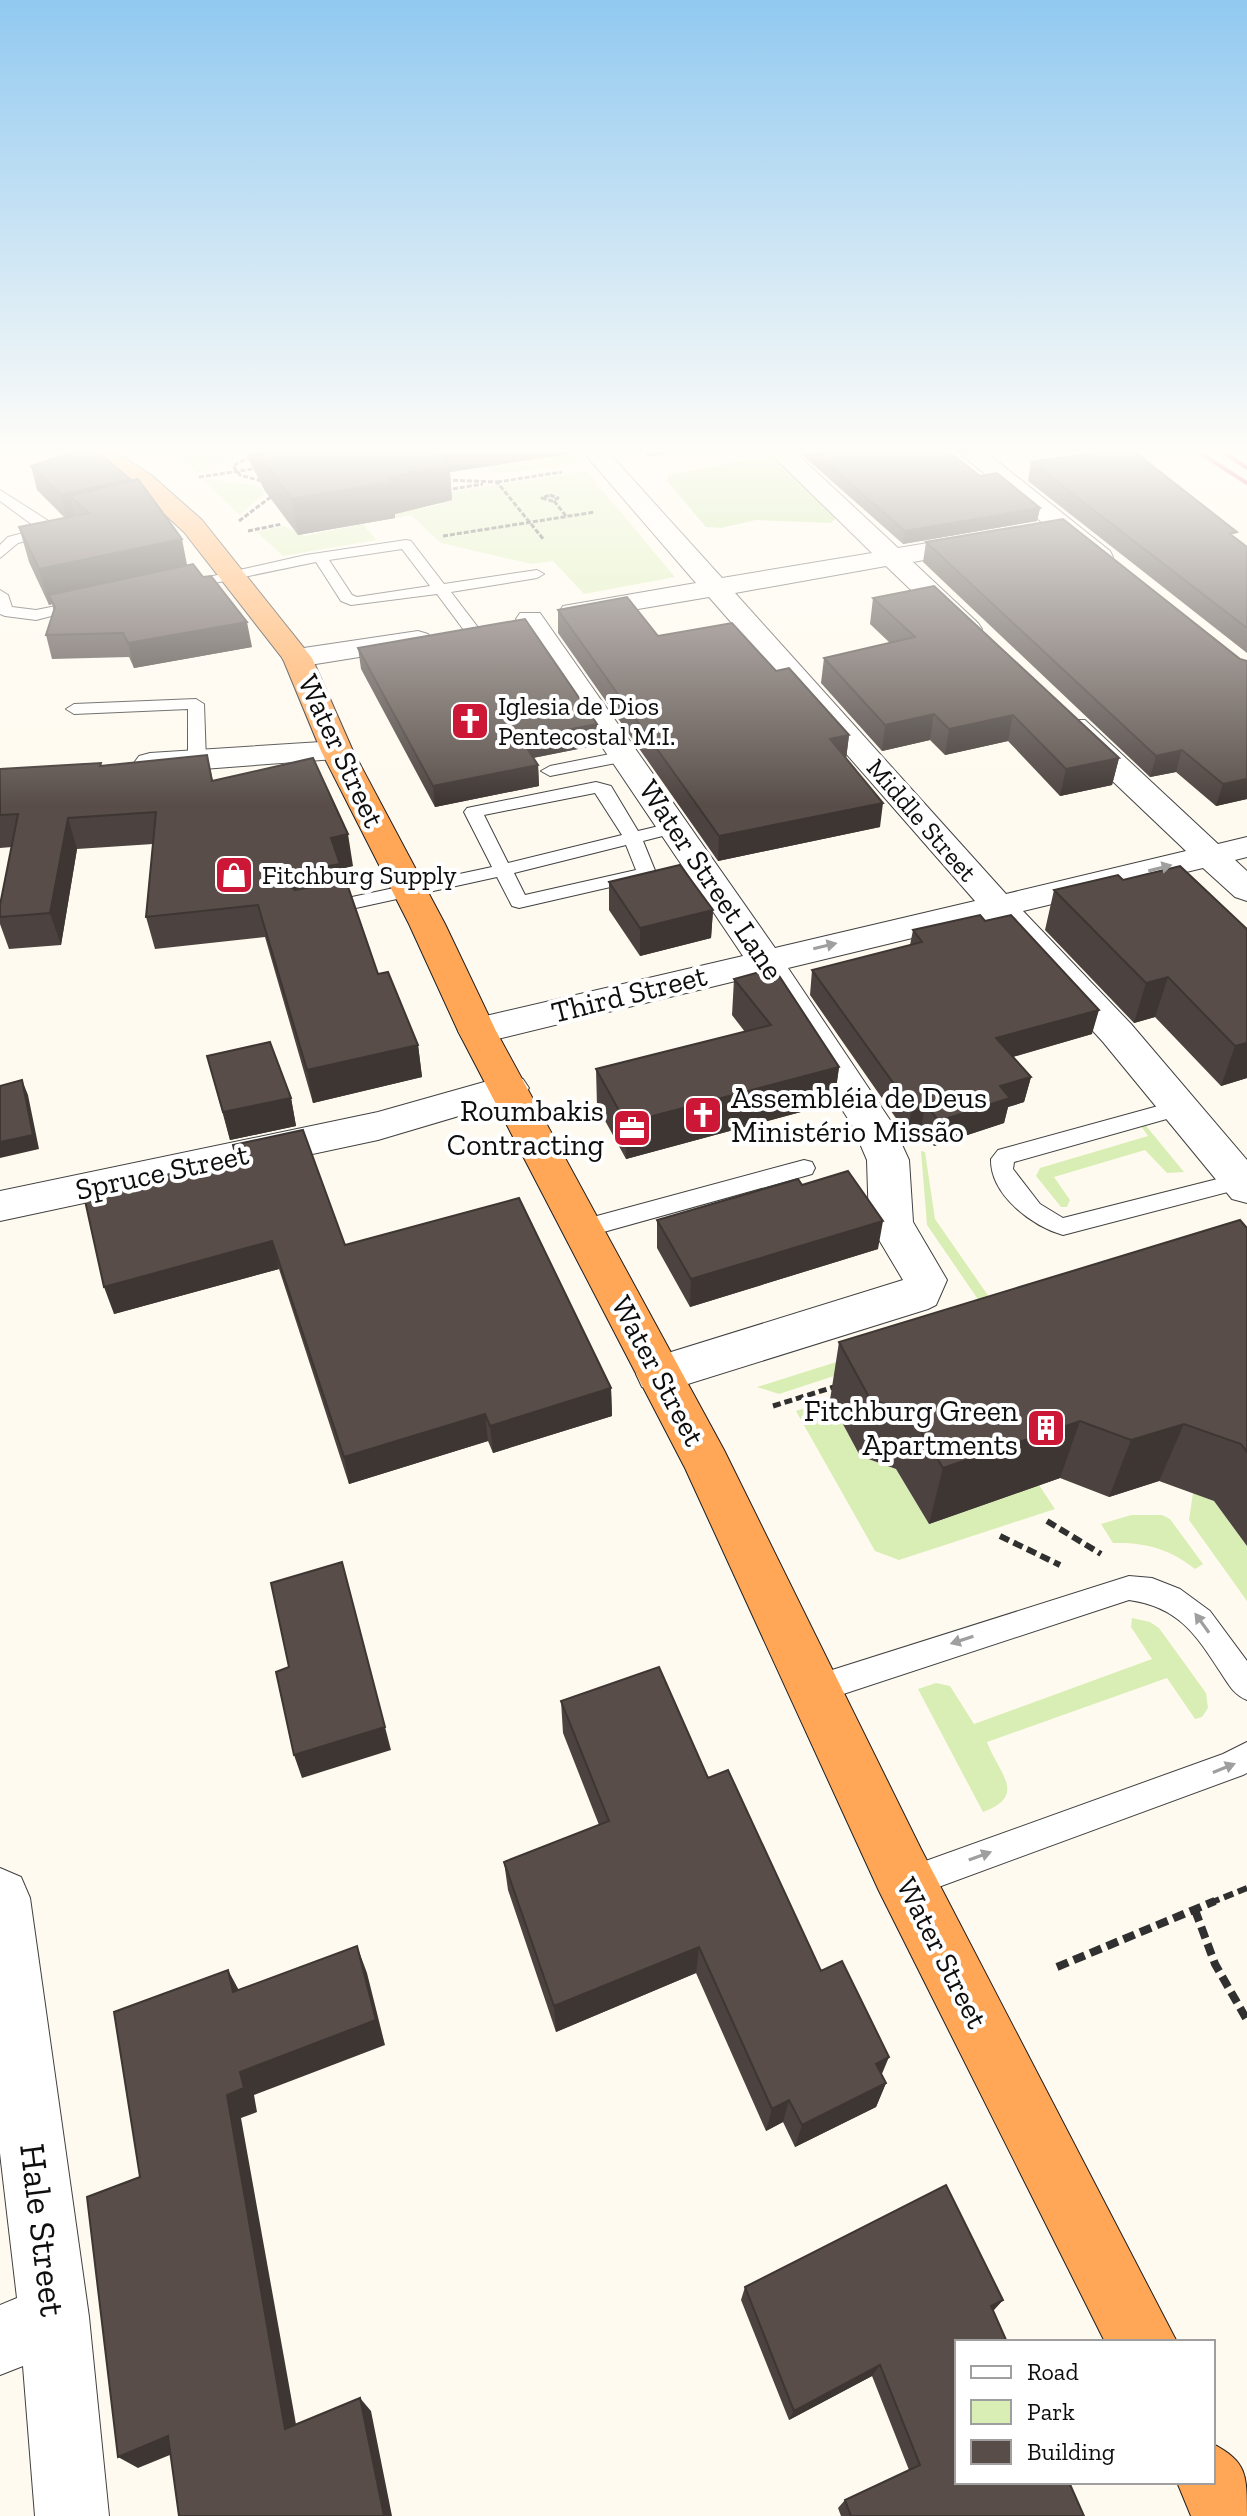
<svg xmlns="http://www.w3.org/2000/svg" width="1247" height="2516" viewBox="0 0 1247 2516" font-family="'Zilla Slab',serif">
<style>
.green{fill:#d9eeb4}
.forest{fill:#bee092}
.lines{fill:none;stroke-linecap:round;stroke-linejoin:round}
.service-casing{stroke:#414141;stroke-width:2}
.minor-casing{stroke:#414141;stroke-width:2}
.trunk-casing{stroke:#1f1f1f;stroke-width:2}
.path-far3{stroke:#303030;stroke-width:3;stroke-dasharray:5 2;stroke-linecap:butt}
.path-far2{stroke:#303030;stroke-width:5;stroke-dasharray:8 4;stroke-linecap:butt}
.path-far1{stroke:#303030;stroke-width:6;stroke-dasharray:10 5;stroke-linecap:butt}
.path{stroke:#303030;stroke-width:8;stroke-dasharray:12 6;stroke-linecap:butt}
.service{fill:#fff;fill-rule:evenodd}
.minor{fill:#fff;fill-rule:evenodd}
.trunk{fill:#ffa756;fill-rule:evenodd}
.rail{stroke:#cc1836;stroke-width:4}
.wall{fill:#4c423f}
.shaded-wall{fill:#3e3633}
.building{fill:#584d49;stroke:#3e3633;stroke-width:2}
.oneway{fill:#9f9f9f}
.labels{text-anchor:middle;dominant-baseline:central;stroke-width:8;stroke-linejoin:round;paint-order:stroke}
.far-poi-label{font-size:26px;fill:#0e0e0e;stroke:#fff;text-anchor:start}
.far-street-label{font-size:26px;fill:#0e0e0e;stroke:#fff}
.street-label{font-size:30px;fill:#0e0e0e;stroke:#fff}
.poi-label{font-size:30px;fill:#0e0e0e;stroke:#fff;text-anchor:end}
.near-street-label{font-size:36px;fill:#0e0e0e;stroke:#fff}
</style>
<rect width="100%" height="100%" fill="#fffaef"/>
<path class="green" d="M176,453H246L197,473Z
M568,454L578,465L494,474L485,466Z
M586,471L675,577L584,594L553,561L532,564L441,543L411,515L395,518L392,514L439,505L445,493Z
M201,478L259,486L264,494L240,515Z
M363,524L376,540L283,556L257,532L284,526L305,536Z
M1142,1121L1184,1172L1167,1173L1145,1150L1054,1177L1070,1200L1067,1207H1061L1036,1176L1040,1168L1148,1136L1138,1122Z
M921,1151L925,1152L935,1219L1005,1320L779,1394L757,1387L988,1314L927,1225Z
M830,1400L860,1456L896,1469L929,1524L1039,1485L1055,1509L899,1560L875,1551L796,1411Z
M1193,1493L1214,1501L1247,1546V1601L1189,1520Z
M1131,1515H1162L1170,1519L1203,1564L1195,1569C1170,1549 1145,1542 1113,1543L1101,1524Z
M1132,1618L1150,1622L1159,1628L1206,1693L1208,1708L1202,1717L1195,1719L1167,1678L987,1742C999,1774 1028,1795 983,1812L918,1689L936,1683L950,1686L974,1724L1152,1659L1131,1627Z"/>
<path class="forest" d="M769,456L780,460L837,517L831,523L756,520L721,528L706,527L667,481L669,475Z"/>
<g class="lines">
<g class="service-casing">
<path id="service" d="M0,490L58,527V533L18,543L0,558V545L8,537L38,529L0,501Z
M406,540L411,541L444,584L537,570L544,574L537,578L451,592L480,630L472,635L466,633L437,594L351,605L341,601L316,562L181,590L173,585L306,555ZM402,549L430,586L357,597L352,595L329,560Z
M0,590L8,595L12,607L36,610L86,600L94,605L36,620L5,616L0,614Z
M196,699L204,704L206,761L197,766L188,761V709L74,714L66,709L74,704Z
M625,751L631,752V760L550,776L541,771L550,766Z
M596,782L611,786L638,831L676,822L685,827L682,831L643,841L656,873L654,877L519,908L512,906L497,877L324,915L314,909L324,903L492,867L464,812L467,808ZM595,793L622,835L508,863L484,815ZM626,845L636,870L525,895L514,873Z
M1180,1100L1188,1103L1191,1108L1188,1113L1014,1162L1013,1169L1040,1204L1063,1218L1241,1173L1247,1175V1187L1063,1235C1032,1226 990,1195 991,1159L998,1150Z
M804,1160L812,1162L815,1168L812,1174L582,1238L574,1235L570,1229L574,1223L582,1220Z
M1129,1576L1152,1578L1180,1589L1210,1611L1247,1661V1700C1234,1695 1229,1685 1221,1673C1195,1633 1178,1607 1129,1600L813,1704L802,1700L798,1690L802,1680L813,1676Z
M1247,1742V1773L1243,1775L906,1899L895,1894L890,1883L895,1872L1223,1754Z"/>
</g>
<g class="minor-casing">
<path id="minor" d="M584,453H609L722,578L872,553L770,453H796L898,548L982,534L991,536L995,542L991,548L913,562L978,623L982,629L978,635H958L886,566L735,593L1006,894L1186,851L1063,734L1058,727L1063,720H1085L1218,844L1247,837V857L1235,860L1247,871V901L1235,897L1203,868L1023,911L1131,1024L1247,1160V1203L1232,1199L1103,1042L991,919L788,968L892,1123L909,1160L913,1222L947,1280L936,1305L928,1309L659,1393L642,1387L636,1374L642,1361L903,1280L869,1223L867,1160L852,1125L756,976L477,1044L463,1040L458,1031L463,1022L477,1018L743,956L516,619L520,613H540L775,948L975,901L709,597L573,620L563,618L559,612L563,606L696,583Z
M960,453H987L1110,551L1113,557L1110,563H1090Z
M418,631L428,634L432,640L428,646L297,667L287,664L282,658L287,652L297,649Z
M337,741L348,744L353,751L348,758L150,773L139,770L134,763L139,756L150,753Z
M509,1075L523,1079L529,1088L523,1097L378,1140L0,1221V1191L378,1112Z
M0,1868L21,1877L30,1898L89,2317L109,2516H35L23,2366L0,2375V2305L17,2298L0,2153Z"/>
</g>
<g class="trunk-casing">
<path id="trunk" d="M89,453H117L151,475L202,520L312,658L353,751L445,924L496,1031L724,1450L921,1849L1177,2342H1105L879,1891L685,1468L458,1031L409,924L321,751L283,659L184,532L133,485Z
M1213,2444C1247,2462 1247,2474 1247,2516H1191L1177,2482H1213Z"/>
</g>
<path class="path-far3" d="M257,453L233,466L240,475L265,482
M199,477L253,469
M446,480L497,482L544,540
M497,482L562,472
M446,490L483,484
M550,495L558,498L552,501L542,498Z
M554,501L566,516
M239,521L272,496
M248,531L282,524
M443,536L595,512"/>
<path class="path-far2" d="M773,1406L837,1386"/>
<path class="path-far1" d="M1047,1521L1101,1554
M1000,1536L1060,1565
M1210,1903L1247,1888"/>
<path class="path" d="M1195,1910L1215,1964L1247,2020
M1057,1967L1215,1901"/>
<use href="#service" class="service"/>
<use href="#minor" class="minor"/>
<use href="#trunk" class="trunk"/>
<path class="rail" d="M1200,453L1247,483
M1224,453L1247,468"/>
</g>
<path class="wall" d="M245,453H574L450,472L452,500L395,514V518L298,535L265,491Z
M800,453H950L980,476L1040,508L1037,521L903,544Z
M1031,462L1236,538L1247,547V653L1028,481Z
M31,466L130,481L187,565L252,647L134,668L129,657L52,659L46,635L54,612L52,604L49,605L29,562L19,527L65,518L37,490Z
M926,542L1247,799L1216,806L1176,772L1150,777L923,562Z
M873,598L1119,758L1112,785L1060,796L1008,741L945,755L930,740L882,751L821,683L824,658L890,643L870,624Z
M558,610L776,671L849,735L846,759L880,827L718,861L558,633Z
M358,648L598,745L533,758L538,765L539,786L435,807L361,669Z
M207,755L213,781L353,866L340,869L342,882L378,974L418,1045L422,1077L313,1103L265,937L155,949L146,917L153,844L77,849L61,945L9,949L0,924V905L12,847L0,848V769L102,766Z
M1123,880L1247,929V1078L1221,1086L1155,1017L1134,1023L1045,930L1054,890Z
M609,882L713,910L711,938L640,956L609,910Z
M913,930L1092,1034L1013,1057L1031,1077L1024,1102L1008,1107L1004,1123L934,1146L921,1129L907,1134L810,995L812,970L910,945Z
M734,979L839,1067L834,1103L626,1159L597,1106L596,1069L745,1032L732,1015Z
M207,1056L291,1098L296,1126L230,1140Z
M236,1157L345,1245L611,1388L612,1416L493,1453L488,1441L349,1484L279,1269L114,1314Z
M802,1185L878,1249L690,1307L657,1248V1220Z
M1247,1228V1546L1214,1501L1159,1481L1109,1497L1060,1478L929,1524L896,1469L860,1456L830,1400L839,1342Z
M561,1701L708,1778L882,2075L886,2083L876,2107L795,2147L783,2122L766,2131L696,1973L556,2032L508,1890L504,1862L599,1825L563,1733Z
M745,2287L1003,2300L993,2311L1084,2516H841L838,2508L845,2500L909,2470L872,2376L789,2420L741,2300Z"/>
<path class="shaded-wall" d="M426,453H574L450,472L452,500L395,514V518L298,535L292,499L388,478Z
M646,453H673L646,457Z
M130,479L135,504L70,496L75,518L67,519L61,495Z
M1040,508L1037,521L903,544L905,531Z
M182,539L189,575L49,595L52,604L49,605L39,569Z
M247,622L252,647L134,668L128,643Z
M934,714L930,740L882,751L885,725Z
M1013,715L1008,741L945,755L949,729Z
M597,724L598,745L522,760L521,739Z
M849,735L846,759L830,739Z
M1182,750L1176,772L1150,777L1156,756Z
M1119,758L1112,785L1060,796L1066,769Z
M538,765L539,786L435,807L433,786Z
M1247,779V799L1216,806L1223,784Z
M883,803L880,827L718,861L719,836Z
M68,818L77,849L61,945L50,913Z
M348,834L353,866L340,869L345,896L299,904L281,882L331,838Z
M713,910L711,938L640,956V928Z
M1168,977L1155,1017L1134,1023L1146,983Z
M1099,1010L1092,1034L991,1063L996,1038Z
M1247,1043V1078L1221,1086L1235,1046Z
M418,1045L422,1077L313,1103L307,1070Z
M839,1067L834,1103L626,1159V1123Z
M1031,1077L1024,1102L1008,1107L1004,1123L934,1146L939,1121L1000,1086Z
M22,1080L28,1095L39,1149L0,1158V1142Z
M291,1098L296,1126L230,1140L223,1112Z
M925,1104L921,1129L907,1134L912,1109Z
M883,1221L878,1249L690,1307L691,1279Z
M272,1241L279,1269L114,1314L104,1287Z
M611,1388L612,1416L493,1453L490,1426Z
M485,1414L488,1441L349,1484L344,1457Z
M1080,1421L1060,1478L929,1524L943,1468Z
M1184,1424L1159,1481L1109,1497L1131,1440Z
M385,1727L391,1750L302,1778L294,1755Z
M357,1946L367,1973L385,2045L254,2095L257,2112L241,2118L299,2441L285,2429L227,2095L240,2072Z
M699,1947L696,1973L556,2032L554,2006Z
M228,1970L242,1996L233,1992Z
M889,2057L879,2081L876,2064Z
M886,2083L876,2107L795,2147L802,2125Z
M789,2100L783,2122L766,2131L772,2109Z
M1003,2300L991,2313V2306Z
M880,2365L872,2376L789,2420L794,2411Z
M360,2398L371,2411L392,2516H384Z
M168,2436L187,2448L138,2468L118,2457Z"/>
<path class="building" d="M70,453H99L130,479L61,495L31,466Z
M258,453H439L450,464L388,478L392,482L292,499Z
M815,453H950L980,476L997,473L1040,508L905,531Z
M1093,453H1136L1237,532L1230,534L1247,547V628L1031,462Z
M138,479L182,539L39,569L19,527L89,513L70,496Z
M1063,519L1240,659L1247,661V779L1223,784L1182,750L1156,756L926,542Z
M193,564L203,577L211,576L247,622L128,643L123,633L46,635L55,607L49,595Z
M934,586L1119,758L1066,769L1013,715L949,729L934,714L885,725L824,658L915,637L873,598Z
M627,597L658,636L732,623L776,671L789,668L849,735L830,739L883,803L719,836L558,610Z
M525,619L597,724L521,739L538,765L433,786L358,648Z
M207,755L212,781L313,758L348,834L331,838L340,864L294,872L281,882L295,890L346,881L378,974L388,972L418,1045L307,1070L258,905L146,917L156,812L68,818L50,913L0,917V905L18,814L0,815V769L101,763L100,766Z
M680,865L713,910L640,928L609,882Z
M1180,866L1247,929V1043L1235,1046L1168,977L1146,983L1054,890L1118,875L1123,880Z
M980,915L985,921L1011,915L1099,1010L996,1038L1031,1077L1000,1086L1010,1098L939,1121L925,1104L912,1109L812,970L922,942L913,930Z
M774,968L839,1067L626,1123L596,1069L771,1025L734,979Z
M270,1042L291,1098L223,1112L207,1056Z
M22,1080L33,1135L0,1142V1086Z
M303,1130L345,1245L519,1198L611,1388L490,1426L485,1414L344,1457L272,1241L104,1287L84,1196L236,1157L233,1145Z
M848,1171L883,1221L691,1279L657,1220L798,1179L802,1185Z
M1240,1220L1247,1228V1452L1241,1444L1184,1424L1131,1440L1080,1421L943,1468L909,1412L870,1399L839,1342Z
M342,1562L385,1727L294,1755L276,1672L289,1667L271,1583Z
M659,1667L708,1778L728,1770L821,1971L842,1961L889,2057L876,2064L886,2083L802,2125L789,2100L772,2109L699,1947L554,2006L504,1862L609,1821L561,1701Z
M357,1946L376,2020L240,2072L244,2088L227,2095L285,2429L360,2398L384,2516H179L168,2436L118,2457L87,2197L140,2177L114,2012L228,1970L233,1992Z
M946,2185L1003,2300L991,2306L1007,2342H957V2482H1069L1084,2516H851L845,2500L920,2465L880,2365L794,2411L745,2287Z"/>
<defs><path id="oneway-solid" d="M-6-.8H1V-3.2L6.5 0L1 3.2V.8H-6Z" transform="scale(2)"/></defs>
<g class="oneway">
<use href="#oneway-solid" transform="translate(1160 868) rotate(-14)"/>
<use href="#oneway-solid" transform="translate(825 946) rotate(-13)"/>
<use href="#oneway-solid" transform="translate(1202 1623) rotate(-126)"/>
<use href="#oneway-solid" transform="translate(962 1640) rotate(162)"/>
<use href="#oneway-solid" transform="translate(1224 1768) rotate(-22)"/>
<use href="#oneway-solid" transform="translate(980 1856) rotate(-20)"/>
</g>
<linearGradient id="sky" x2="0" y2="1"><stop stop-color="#91c9f0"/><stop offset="0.56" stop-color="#fffdf8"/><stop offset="1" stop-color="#fffdf8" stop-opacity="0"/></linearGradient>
<rect width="1247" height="805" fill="url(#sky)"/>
<defs>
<g id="church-square" transform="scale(2)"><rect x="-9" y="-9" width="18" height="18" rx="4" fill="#cc1836" stroke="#fff"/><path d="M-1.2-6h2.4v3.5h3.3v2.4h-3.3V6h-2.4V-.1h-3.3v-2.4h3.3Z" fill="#fff"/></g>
<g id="shop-square" transform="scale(2)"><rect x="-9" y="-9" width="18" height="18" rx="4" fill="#cc1836" stroke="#fff"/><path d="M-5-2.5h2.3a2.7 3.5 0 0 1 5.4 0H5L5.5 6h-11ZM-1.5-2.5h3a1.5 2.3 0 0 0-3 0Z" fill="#fff"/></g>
<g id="office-square" transform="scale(2)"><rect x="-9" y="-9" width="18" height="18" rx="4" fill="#cc1836" stroke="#fff"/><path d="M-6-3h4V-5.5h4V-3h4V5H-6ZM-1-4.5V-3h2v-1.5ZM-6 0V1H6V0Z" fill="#fff"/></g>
<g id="building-square" transform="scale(2)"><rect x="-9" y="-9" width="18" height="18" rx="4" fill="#cc1836" stroke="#fff"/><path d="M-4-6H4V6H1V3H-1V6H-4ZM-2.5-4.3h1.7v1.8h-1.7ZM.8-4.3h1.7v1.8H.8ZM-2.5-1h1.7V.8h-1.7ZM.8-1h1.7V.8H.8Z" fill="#fff"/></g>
</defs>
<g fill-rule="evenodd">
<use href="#church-square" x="470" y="721"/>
<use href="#shop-square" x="234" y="875"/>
<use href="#church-square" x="703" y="1115"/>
<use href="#office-square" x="632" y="1128"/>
<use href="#building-square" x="1046" y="1428"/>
</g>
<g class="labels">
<g class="far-poi-label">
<text x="498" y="706">Iglesia de Dios<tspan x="498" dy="30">Pentecostal M.I.</tspan></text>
<text x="262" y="875">Fitchburg Supply</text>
</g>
<g class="far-street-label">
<text transform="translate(922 820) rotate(49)">Middle Street</text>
</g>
<g class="street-label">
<text transform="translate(341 751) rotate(65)">Water Street</text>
<text transform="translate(711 880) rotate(56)">Water Street Lane</text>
<text transform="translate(629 994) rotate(-14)">Third Street</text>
<text transform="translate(162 1172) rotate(-12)">Spruce Street</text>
<text transform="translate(658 1371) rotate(62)">Water Street</text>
<text transform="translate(942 1953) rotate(63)">Water Street</text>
</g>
<g class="poi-label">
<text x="731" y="1098" text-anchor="start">Assembléia de Deus<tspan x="731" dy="34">Ministério Missão</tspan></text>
<text x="604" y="1111">Roumbakis<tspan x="604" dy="34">Contracting</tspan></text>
<text x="1018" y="1411">Fitchburg Green<tspan x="1018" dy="34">Apartments</tspan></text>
</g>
<g class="near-street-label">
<text transform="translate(43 2230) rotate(83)">Hale Street</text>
</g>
</g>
<rect x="955" y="2340" width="260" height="144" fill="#ffffff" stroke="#9f9f9f" stroke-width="2"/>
<rect x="971" y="2366" width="40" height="12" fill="#ffffff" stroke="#9f9f9f" stroke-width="2"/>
<text x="1027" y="2380" font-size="24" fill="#0e0e0e">Road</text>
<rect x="971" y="2400" width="40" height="24" fill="#d9eeb4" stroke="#9f9f9f" stroke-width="2"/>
<text x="1027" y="2420" font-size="24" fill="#0e0e0e">Park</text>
<rect x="971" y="2440" width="40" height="24" fill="#584d49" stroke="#9f9f9f" stroke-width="2"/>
<text x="1027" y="2460" font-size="24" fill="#0e0e0e">Building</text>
</svg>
